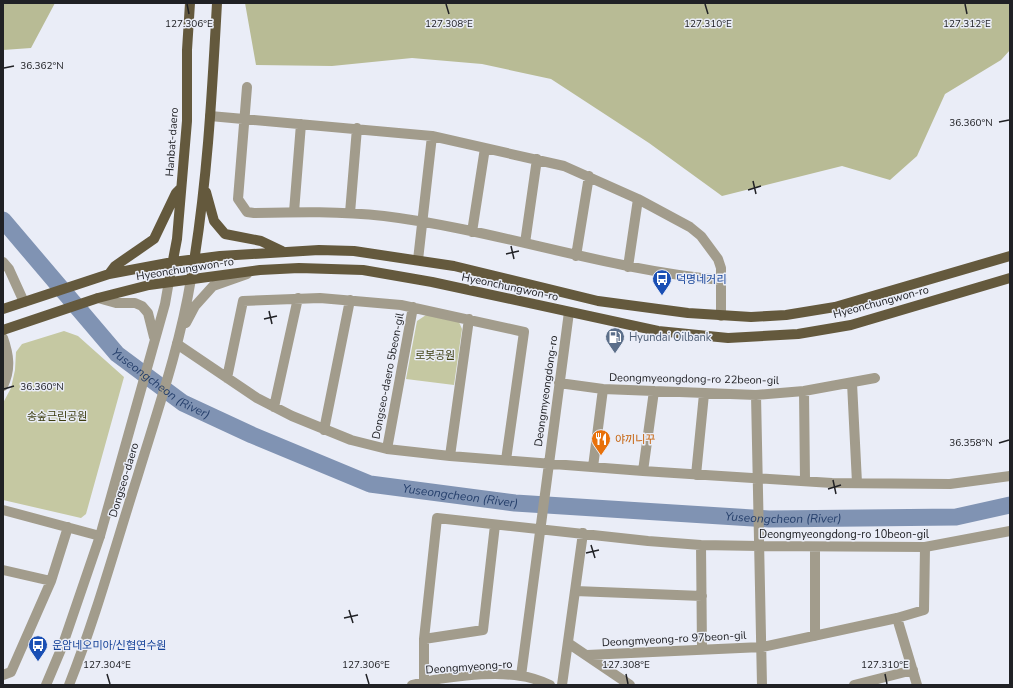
<svg xmlns="http://www.w3.org/2000/svg" width="1013" height="688" viewBox="0 0 1013 688" font-family="'Nunito Sans','Noto Sans KR',sans-serif">
<style>
.green{fill:#c5c8a2}
.forest{fill:#b8bb95}
.lines{fill:none;stroke-linecap:round;stroke-linejoin:round}
.river{stroke:#8093b3;stroke-width:17}
.minor{stroke:#a29c8c;stroke-width:10}
.tertiary{stroke:#a29c8c;stroke-width:10}
.primary{stroke:#64593d;stroke-width:10}
.ticks{fill:none;stroke:#202125;stroke-width:1.5}
.labels{text-anchor:middle;dominant-baseline:central;stroke-width:3;stroke-linejoin:round;paint-order:stroke}
.street-label{font-size:11px;fill:#202125;stroke:#eaedf7}
.transit-label{font-size:11px;fill:#164399;stroke:#eaedf7;text-anchor:start}
.service-label{font-size:11px;fill:#4e5e75;stroke:#eaedf7;text-anchor:start}
.park-label{font-size:11px;fill:#3d3e10;stroke:#eaedf7}
.food-label{font-size:11px;fill:#c56008;stroke:#eaedf7;text-anchor:start}
.water-label{font-size:12px;font-style:italic;fill:#26406c;stroke:#eaedf7}
.ticks-label{font-size:10px;text-anchor:middle;fill:#202125;stroke:#eaedf7;stroke-width:3;stroke-linejoin:round;paint-order:stroke}
</style>
<rect width="100%" height="100%" fill="#eaedf7"/>
<path class="green" d="M426,315L459,322L462,329L454,385L406,379L417,321Z
M64,331L78,336L124,377L86,514L81,518L3,500V403L11,388L15,370L16,352L22,344Z"/>
<path class="forest" d="M3,3H55L31,48L3,50Z
M245,3H1010V50L1001,60L945,94L917,156L890,180L842,166L722,196L649,143L551,79L482,64L412,58L332,66L256,65Z"/>
<g class="lines">
<path class="river" id="s1" d="M3,220L117,354L183,403L252,435L370,484L515,503L769,519L956,517L1010,505"/>
<path class="minor" d="M247,87L238,199L247,212L254,213C298,212 340,211 384,216C498,230 607,270 722,280
M210,116L432,136L564,166L638,199L690,227L701,236L718,259L721,268V316
M294,212L301,124
M350,213L357,128
M472,232L485,148
M525,243L537,159
M576,256L589,176
M418,260L432,136
M3,262L9,269L24,302
M628,267L638,199
M3,338C9,355 11,369 3,386
M177,344L257,398L292,416L351,440L387,449L450,456L643,471L832,483L950,484L1010,476
M227,378L243,301L320,298L401,305L524,332L506,460
M559,383L603,389L756,395L804,391L875,378
M852,383L857,483
M804,391L805,481
M756,395L762,685
M274,407L298,298
M324,430L350,300
M387,449L413,307
M450,456L469,319
M593,467L603,389
M643,471L654,391
M696,475L704,394
M3,510L100,536
M701,545L702,650
M3,570L51,581
M575,591L702,596
M897,618L917,685
M815,636V547
M424,639L483,630L495,525
M568,643L630,685
M587,655L762,647L897,618L924,610L925,547
M3,675L11,672L51,581L68,527
M521,676L569,312
M424,681V639L437,518L648,541L701,545L759,546L925,547L1010,531
M412,685C440,677 492,671 521,676C531,677 541,681 550,685
M562,685L583,533
M854,685L913,670"/>
<path class="tertiary" d="M98,298L116,303H135L142,306L148,313L154,337
M186,323L195,306L213,286L247,274
M46,685L62,647L100,536L165,304L169,281
M69,685C96,617 115,547 137,478C157,412 180,346 191,279"/>
<path class="primary" d="M206,192L214,221L225,234L261,241L282,251
M109,274L115,266L154,239L176,193L181,188
M191,279C207,188 212,95 217,3
M169,281L177,239L187,121V50L190,3
M3,309L109,274L173,262L220,256L319,250L354,251L454,266L598,301L688,313L751,317L786,315L835,307L1010,256
M3,330L98,298L149,285L260,270L299,268L363,270L432,282L658,331L728,338L798,334L851,325L1010,278"/>
</g>
<path class="ticks" d="M187,4L189,14M446,4L449,14M705,4L708,14M965,4L967,14M4,68L14,66M999,122L1009,120M753,181L756,194M748,190L761,186M511,246L514,259M506,254L519,251M269,311L272,324M264,319L277,316M4,389L14,386M999,443L1009,440M833,480L836,494M828,489L841,485M591,545L595,558M586,553L599,550M349,610L353,623M344,618L358,615M107,674L110,684M366,674L369,684M626,674L628,684M885,674L887,684"/>
<defs>
<g id="bus-pin" transform="scale(1)"><path d="M0 17L-7.5 6A9.5 9.5 0 1 1 7.5 6Z" fill="#1a4fb4" stroke="#eaedf7"/><path d="M-5-6H5V4H4V6H2V4H-2V6H-4V4H-5ZM-3.5-4V0h7V-4ZM-3.5 1.2v1.5H-2V1.2ZM2 1.2v1.5H3.5V1.2Z" fill="#fff"/></g>
<g id="fuel-pin" transform="scale(1)"><path d="M0 17L-7.5 6A9.5 9.5 0 1 1 7.5 6Z" fill="#5c6f8a" stroke="#eaedf7"/><path d="M-5.5-6h7V0h2V4h1.3V-2.5L3-4.5l.8-.8L6-3V5H2.5V1h-1V6h-7ZM-4.2-4.7v3.2H.2V-4.7Z" fill="#fff"/></g>
<g id="restaurant-pin" transform="scale(1)"><path d="M0 17L-7.5 6A9.5 9.5 0 1 1 7.5 6Z" fill="#e8710a" stroke="#eaedf7"/><path d="M-5-6h1v4h1v-4h1v4h1v-4h1v5L-1.5 .5V6h-2V.5L-5-1ZM5-6V6H3V1.5H1.5Q1.5-4 5-6Z" fill="#fff"/></g>
</defs>
<g fill-rule="evenodd">
<use href="#bus-pin" x="662" y="279"/>
<use href="#fuel-pin" x="615" y="337"/>
<use href="#restaurant-pin" x="601" y="439"/>
<use href="#bus-pin" x="38" y="645"/>
</g>
<g class="labels">
<g class="street-label">
<text transform="translate(172 142) rotate(-86)">Hanbat-daero</text>
<text transform="translate(185 269) rotate(-9)">Hyeonchungwon-ro</text>
<text transform="translate(510 287) rotate(12)">Hyeonchungwon-ro</text>
<text transform="translate(881 302) rotate(-15)">Hyeonchungwon-ro</text>
<text transform="translate(388 376) rotate(-79)">Dongseo-daero 5beon-gil</text>
<text transform="translate(694 379) rotate(1)">Deongmyeongdong-ro 22beon-gil</text>
<text transform="translate(546 391) rotate(-82)">Deongmyeongdong-ro</text>
<text transform="translate(124 480) rotate(-73)">Dongseo-daero</text>
<text x="844" y="534">Deongmyeongdong-ro 10beon-gil</text>
<text transform="translate(674 639) rotate(-3)">Deongmyeong-ro 97beon-gil</text>
<text transform="translate(469 667) rotate(-4)">Deongmyeong-ro</text>
</g>
<g class="transit-label">
<text x="676" y="279">덕명네거리</text>
<text x="52" y="645">운암네오미아/신협연수원</text>
</g>
<g class="service-label">
<text x="629" y="337">Hyundai Oilbank</text>
</g>
<g class="park-label">
<text x="435" y="355">로봇공원</text>
<text x="57" y="416">송숲근린공원</text>
</g>
<g class="food-label">
<text x="615" y="439">야끼니꾸</text>
</g>
<g class="water-label">
<text stroke="none"><textPath href="#s1" startOffset="229">Yuseongcheon (River)</textPath></text>
<text stroke="none"><textPath href="#s1" startOffset="553">Yuseongcheon (River)</textPath></text>
<text stroke="none"><textPath href="#s1" startOffset="877">Yuseongcheon (River)</textPath></text>
</g>
</g>
<g class="ticks-label">
<text x="189" y="27">127.306°E</text>
<text x="449" y="27">127.308°E</text>
<text x="708" y="27">127.310°E</text>
<text x="967" y="27">127.312°E</text>
<text x="42" y="69">36.362°N</text>
<text x="971" y="126">36.360°N</text>
<text x="42" y="390">36.360°N</text>
<text x="971" y="446">36.358°N</text>
<text x="107" y="668">127.304°E</text>
<text x="366" y="668">127.306°E</text>
<text x="626" y="668">127.308°E</text>
<text x="885" y="668">127.310°E</text>
</g>
<rect width="1013" height="688" fill="none" stroke="#202125" stroke-width="8"/>
</svg>
